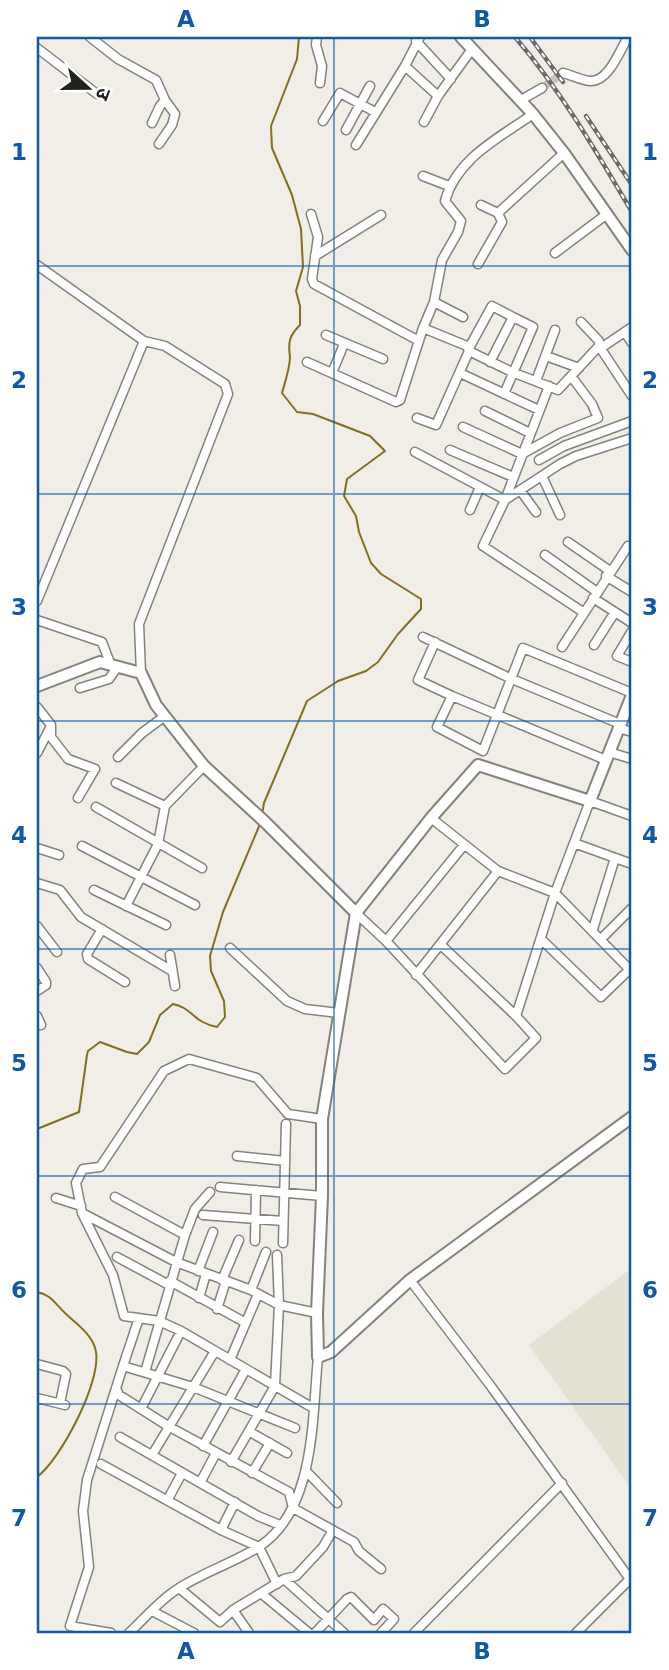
<svg xmlns="http://www.w3.org/2000/svg" width="669" height="1670" viewBox="0 0 669 1670" font-family="'DejaVu Sans','Noto Sans Devanagari',sans-serif">
<style>
.built{fill:#e5e1d2}
.lines{fill:none;stroke-linecap:round;stroke-linejoin:round}
.stream{stroke:#836f1f;stroke-width:2}
.minor-tunnel{stroke:#c7c5be;stroke-width:8;stroke-dasharray:8 4;stroke-linecap:butt}
.minor-casing{stroke:#84827b;stroke-width:11}
.tertiary-casing{stroke:#84827b;stroke-width:14}
.minor{stroke:#fff;stroke-width:8}
.tertiary{stroke:#fff;stroke-width:10}
.rail-casing{stroke:#6c6a65;stroke-width:4.5}
.rail{stroke:#fff;stroke-width:2;stroke-dasharray:5;stroke-linecap:butt}
.grid{fill:none;stroke:#1159a8;stroke-width:2;stroke-opacity:0.55}
.neatline{fill:none;stroke:#1159a8;stroke-width:2.5}
.grid-label{font-size:23px;text-anchor:middle;font-weight:bold;fill:#1159a8}
</style>
<rect width="100%" height="100%" fill="#f0eee6"/>
<path class="built" d="M632,1268V1490L529,1345Z"/>
<g class="lines">
<path class="stream" d="M262,815L264,803L307,701L338,681L366,671L378,662L398,634L421,609V599L381,574L371,563L359,532L356,516L344,496L347,479L385,451L370,436L313,414L297,412L282,393C285,382 290,368 290,357C288,342 289,336 300,325V306L296,291L303,267L301,229L292,195L272,148L271,126L297,59L299,37
M37,1129L79,1112L87,1055L88,1051L100,1042L127,1052L137,1054L149,1042L160,1015L173,1004C193,1008 192,1022 217,1027L225,1017L224,1001L211,971L210,956L223,912L260,824
M37,1292C52,1295 55,1304 66,1314C77,1324 94,1336 96,1352C101,1382 61,1459 37,1477"/>
<path class="minor-tunnel" d="M542,88L563,73"/>
<g class="minor-casing">
<path id="minor" d="M90,37L118,59L156,80L165,100L175,114L172,125L159,144
M317,37L316,45L322,66L320,83
M416,41L451,79
M37,48L97,94
M405,66L438,96
M563,73C572,75 582,81 591,81C609,81 620,50 628,37
M521,100L542,88
M323,121L340,93L375,112
M424,122L438,96L472,49
M152,123L160,106L165,100
M346,130L370,86
M356,145L405,66L420,37
M423,176L449,186
M481,205L498,213
M311,214L318,237L312,279L314,284L419,341
M555,253L607,214
M315,256L381,215
M478,264L502,222L498,213L564,153
M37,265L144,341L37,601
M434,302L463,317
M581,322L599,341V346L632,396
M423,328L467,346L469,351L512,372L558,390L599,346
M625,332L632,343
M326,335L383,359
M469,348L492,306L513,317
M601,348L632,327
M546,356L579,368
M307,362L396,402L400,400L423,328L434,302L442,260L458,232L461,221L445,201C457,158 499,138 533,114
M490,362L513,317L533,327L504,394
M332,373L344,344
M460,373L539,410
M536,381L555,330
M549,386L505,500L483,546L583,612
M485,411L530,433
M417,418L436,425L469,351
M463,427L522,454L560,433L598,418L592,404L571,376
M450,450L513,477
M415,452L505,500L560,464L576,456L632,438
M539,460L564,446L632,421
M542,476L560,515
M520,490L536,512
M470,510L480,487
M568,542L610,571
M545,555L597,592
M606,576L632,592
M593,598L632,623
M37,620L102,642L110,663
M632,631L617,656L632,662
M423,637L512,679L620,724
M435,642L418,680L452,696L606,760
M594,645L615,612
M562,647L628,546
M141,673L139,624L228,394L225,384L165,346L144,341
M80,688L109,679L118,666
M452,696L437,727L483,751L523,648L632,693
M37,707L51,725V737L68,759L95,769L78,798
M618,728L632,732
M609,752L632,759
M37,753L50,728
M118,757L142,733L165,716
M116,783L165,806
M96,807L202,868
M431,818L498,871L555,893L630,970
M574,843L632,864
M82,846L195,905
M37,848L59,855
M37,883L60,890L81,917L172,971
M94,890L166,925
M126,906L158,844L165,806L204,766
M356,913L386,941L505,1069L536,1038L516,1016L441,945
M37,926L57,952
M102,929L87,954L88,959L125,982
M593,929L615,858
M541,939L601,997L632,967
M601,939L632,908
M386,941L464,845
M230,948L287,1001L305,1009L339,1013
M170,955L175,986
M37,968L46,982V985L37,991
M416,975L498,871
M37,1016L41,1025
M516,1016L555,893L590,801L632,816
M237,1156L285,1161
M220,1187L322,1196
M115,1197L185,1235
M56,1198L81,1206
M82,1213L176,1262L251,1290L279,1305L317,1313
M203,1215L283,1221
M255,1241L256,1190
M283,1243L286,1124
M117,1257L169,1285
M198,1271L213,1232
M222,1280L239,1240
M410,1280L490,1385L632,1582
M170,1281L246,1323
M251,1290L266,1252
M199,1298L206,1274
M217,1309L226,1281
M139,1318L123,1366L193,1387L295,1428
M230,1360L258,1294
M37,1364L63,1371L66,1374L60,1403
M145,1372L185,1235L195,1209L210,1192
M116,1388L119,1395L168,1426L289,1492
M37,1398L65,1405
M143,1405L181,1331
M313,1408L181,1331L159,1321L124,1316L113,1275L82,1213L76,1183L83,1169L100,1167L164,1071L189,1059L257,1078L288,1114L322,1119
M250,1432L287,1453
M120,1437L258,1516L280,1525
M203,1446L246,1369
M152,1455L215,1351
M231,1462L275,1386L279,1305L277,1255
M101,1464L221,1530L259,1547L277,1584
M306,1471L337,1503
M252,1473L270,1443
M200,1483L216,1453
M289,1492L293,1508L354,1542L359,1551L381,1569
M168,1499L182,1473
M221,1530L235,1502
M284,1579L344,1633
M179,1588L220,1622L233,1610L284,1579L296,1576L323,1547L333,1530
M262,1594L309,1633
M233,1610L249,1633
M152,1611L194,1633
M111,1633L70,1626L89,1567L83,1511L87,1480L123,1366
M129,1633C144,1619 159,1601 176,1590C201,1573 231,1564 257,1548C316,1512 312,1417 318,1357
M315,1633L347,1599L351,1597L374,1620L383,1609L394,1619L381,1633
M414,1633L562,1483
M576,1633L630,1579"/>
</g>
<g class="tertiary-casing">
<path id="tertiary" d="M461,37L533,114L564,153L632,250
M37,686L100,662L141,673L156,705L204,766L265,822L356,913
M632,695L590,801L478,765L431,818L356,913L322,1119V1196L317,1313L318,1357L331,1352L410,1280L632,1117"/>
</g>
<use href="#minor" class="minor"/>
<use href="#tertiary" class="tertiary"/>
<g class="rail-casing">
<path id="rail" d="M515,37C561,91 596,151 632,212
M530,37L563,82
M586,116L632,185"/>
</g>
<use href="#rail" class="rail"/>
</g>
<path class="grid" d="M334,37V1633M37,266H632M37,494H632M37,721H632M37,949H632M37,1176H632M37,1404H632"/>
<rect width="669" height="1670" fill="none" stroke="#ffffff" stroke-width="77"/>
<g transform="translate(88 88) rotate(111)" stroke="#ffffff" stroke-width="5" paint-order="stroke">
<path d="M0-5L12 26L0 18L-12 26Z" fill="#22211e"/>
<text y="-10" font-size="19" font-weight="bold" text-anchor="middle" fill="#22211e">उ</text>
</g>
<rect x="38" y="38" width="592" height="1594" class="neatline"/>
<g class="grid-label">
<text x="186" y="27">A</text>
<text x="482" y="27">B</text>
<text x="19" y="160">1</text>
<text x="650" y="160">1</text>
<text x="19" y="388">2</text>
<text x="650" y="388">2</text>
<text x="19" y="615">3</text>
<text x="650" y="615">3</text>
<text x="19" y="843">4</text>
<text x="650" y="843">4</text>
<text x="19" y="1071">5</text>
<text x="650" y="1071">5</text>
<text x="19" y="1298">6</text>
<text x="650" y="1298">6</text>
<text x="19" y="1526">7</text>
<text x="650" y="1526">7</text>
<text x="186" y="1659">A</text>
<text x="482" y="1659">B</text>
</g>
</svg>
